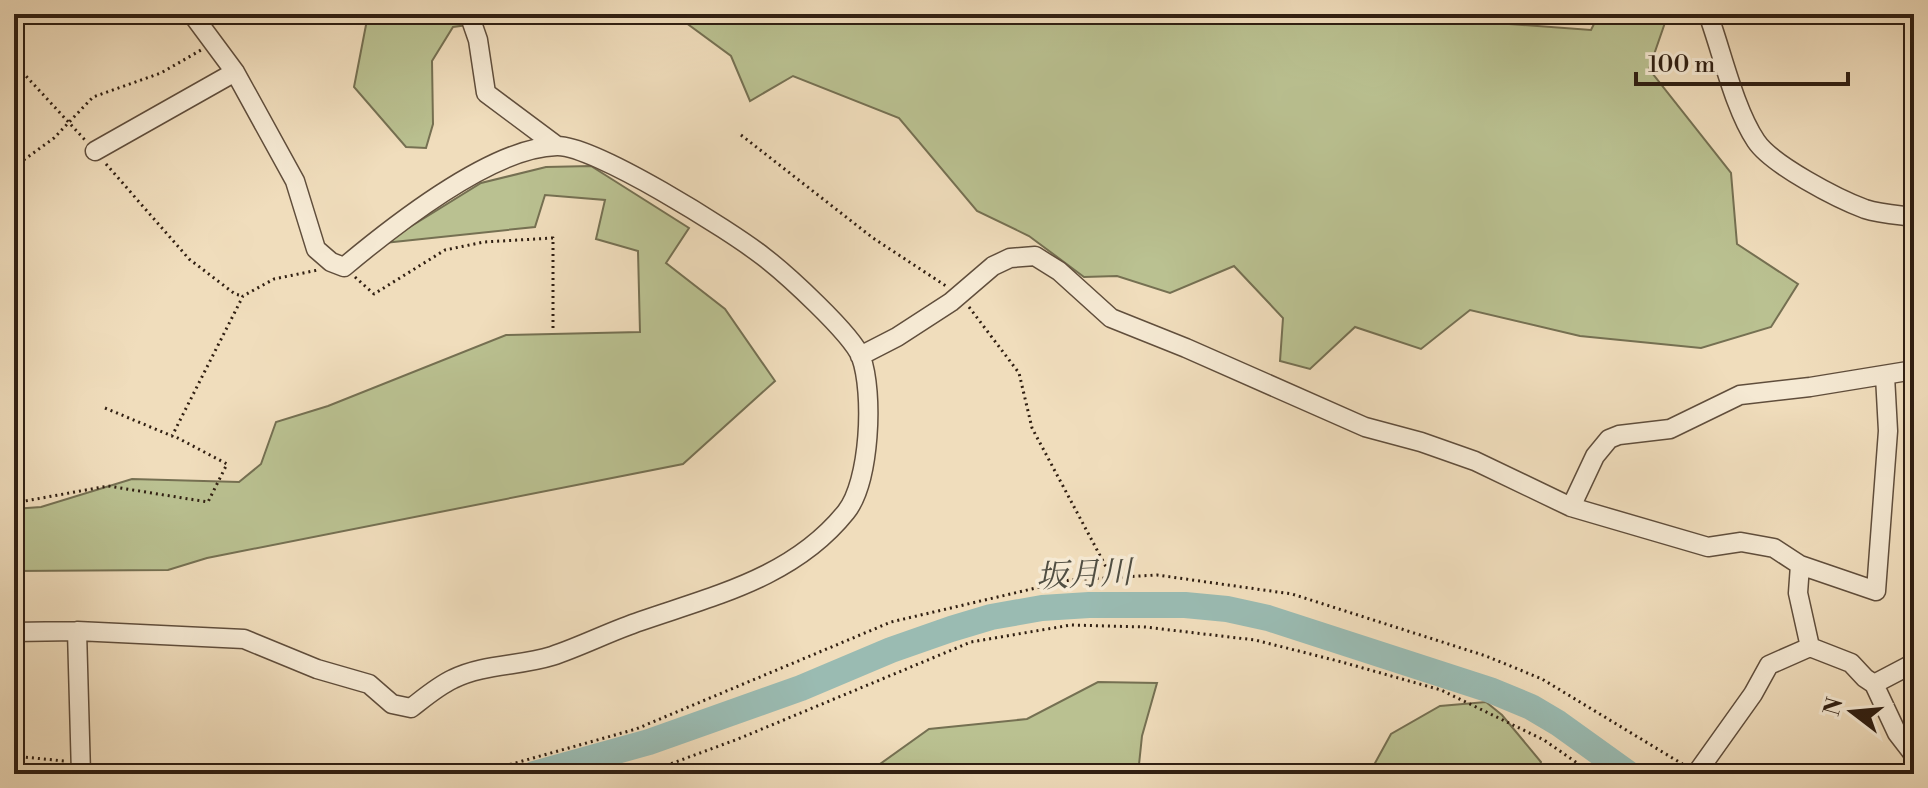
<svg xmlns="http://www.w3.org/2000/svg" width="1928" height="788" viewBox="0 0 1928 788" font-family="'Libre Bodoni','Noto Serif JP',serif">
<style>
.green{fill:#bac191;stroke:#757052;stroke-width:2}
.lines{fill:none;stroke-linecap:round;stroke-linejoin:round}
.river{stroke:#9abbb2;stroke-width:26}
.minor-casing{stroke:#604e3c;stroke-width:21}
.path{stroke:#301f12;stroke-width:3;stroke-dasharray:2 4;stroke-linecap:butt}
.minor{stroke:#f5e9d3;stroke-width:18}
.labels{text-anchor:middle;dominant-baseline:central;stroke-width:7;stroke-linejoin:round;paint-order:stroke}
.water-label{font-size:32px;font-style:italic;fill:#504e42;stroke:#f5e9d3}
</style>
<rect width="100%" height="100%" fill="#f0ddbc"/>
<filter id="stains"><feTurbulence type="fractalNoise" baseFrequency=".0025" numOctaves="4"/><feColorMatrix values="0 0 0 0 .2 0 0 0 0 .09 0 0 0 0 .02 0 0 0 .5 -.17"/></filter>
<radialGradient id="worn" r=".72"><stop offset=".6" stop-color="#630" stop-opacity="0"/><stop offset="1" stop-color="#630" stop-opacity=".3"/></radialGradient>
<path class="green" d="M362,14H495L490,22L453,27L432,61L433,124L426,148L406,147L354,87L366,25Z
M674,14H1451L1455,20L1591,30L1599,14H1668L1649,69L1731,173L1737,244L1798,284L1771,327L1701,348L1580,336L1470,310L1421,349L1355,327L1310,369L1280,361L1283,318L1234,266L1170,293L1117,276L1084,277L1029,236L977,211L899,118L793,76L750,101L731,56Z
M591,166L689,228L666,263L725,309L775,381L683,464L207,558L168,570L14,571V509L41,507L132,479L239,482L261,464L276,422L328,406L506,335L640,332L638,251L596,239L605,200L545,195L535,227L384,243L481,183L546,167Z
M1098,682L1157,683L1142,736L1138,774H866L929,729L1027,719Z
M1486,702L1502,715L1541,762L1537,774H1369L1391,734L1440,706Z"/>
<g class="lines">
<path class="river" d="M534,774L649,742L801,688L891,650L951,629L991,617L1042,608L1089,605H1185L1227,609L1268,618L1490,690L1531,707L1558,723L1629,774"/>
<g class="minor-casing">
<path id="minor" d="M469,14L478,40L486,93L557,146
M1708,14C1722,52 1734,108 1756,141C1772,165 1838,199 1865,209C1880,214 1899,215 1914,217
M95,151L235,72
M860,356L897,337L951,302L993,266L1010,258L1035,256L1059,271L1111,318L1186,348L1365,427L1421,442L1475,461L1571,507L1708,547L1741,542L1774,548L1800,565L1798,593L1810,647
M1571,507L1595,456L1609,439L1619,435L1670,429L1740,395L1810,387L1914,370
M1800,565L1876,591L1888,431L1885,376
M77,631L81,774
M14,632L77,631L244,639L317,669L369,684L392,704L411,708C424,698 438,686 453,679C483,664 520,666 552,656C582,646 611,631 641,621C716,595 794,577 846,512C870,482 874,393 861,357C851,333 786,274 764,257C731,231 594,145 557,146C492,147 393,226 344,267L331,262L316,249L295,181L235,72L192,14
M1874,684L1914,663
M1696,774L1753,694L1769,665L1810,647L1851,663L1865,678L1874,684L1897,733L1914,755"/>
</g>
<path class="path" d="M218,23L220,14
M14,63L85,140
M741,135L873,238L946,286
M106,164L189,259L235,294L243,296
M14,167L54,138L93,97L161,73L201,50
M355,277L374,294L445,250L484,242L553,238V328
M969,307L1019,373L1032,428L1112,578
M14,385L22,375
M105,408L172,436L243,296L274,279L318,270
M14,503L108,486L208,502L227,464L174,436
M14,756L64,761
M96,765L192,774
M463,774L487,771L636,729L891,622L1070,580L1157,575L1292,594L1486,656L1542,679L1684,765
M643,774L738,739L971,642L1071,625L1145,627L1255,640L1338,661L1441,690L1544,740L1593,774"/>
<use href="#minor" class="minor"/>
</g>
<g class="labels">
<g class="water-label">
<text transform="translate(1084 575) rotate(-3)">坂月川</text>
</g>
</g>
<rect width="1928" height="788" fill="none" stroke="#f0ddbc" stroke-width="48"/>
<rect x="16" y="16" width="1896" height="756" fill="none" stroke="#301f12" stroke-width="4"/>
<rect x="24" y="24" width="1880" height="740" fill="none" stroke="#301f12" stroke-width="2"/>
<g transform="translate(1852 712) rotate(286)" stroke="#f5e9d3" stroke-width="6" paint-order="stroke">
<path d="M0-6L14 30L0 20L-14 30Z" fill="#301f12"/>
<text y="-12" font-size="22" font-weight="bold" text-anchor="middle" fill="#301f12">N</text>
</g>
<path d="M1636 72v12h212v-12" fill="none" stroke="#301f12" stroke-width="4"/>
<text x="1648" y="72" font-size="24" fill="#301f12" stroke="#f5e9d3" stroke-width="6" paint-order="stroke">100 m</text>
<rect width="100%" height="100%" filter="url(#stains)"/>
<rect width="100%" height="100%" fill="url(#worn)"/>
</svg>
